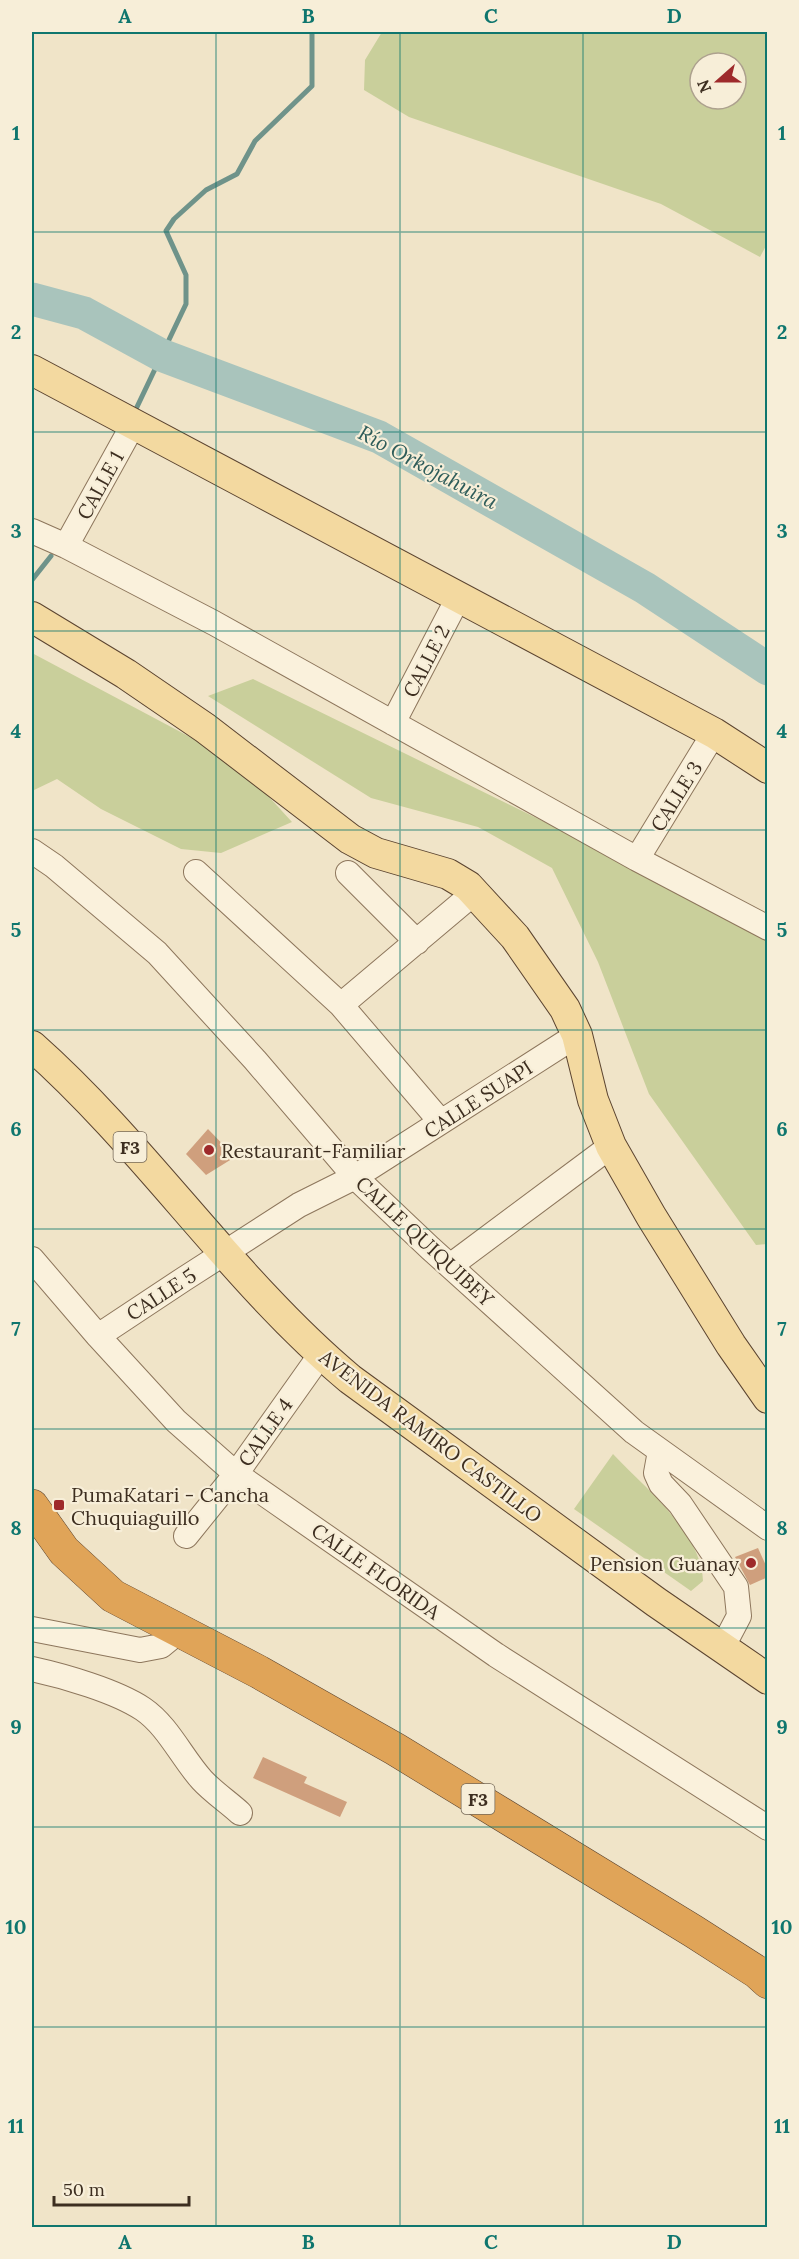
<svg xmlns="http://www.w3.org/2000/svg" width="799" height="2259" viewBox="0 0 799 2259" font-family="Lora,serif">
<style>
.green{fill:#c9cf9b;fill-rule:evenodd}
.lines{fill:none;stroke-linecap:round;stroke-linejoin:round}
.stream{stroke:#6f938a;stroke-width:5}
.river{stroke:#a9c4bc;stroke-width:33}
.building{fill:#cf9f7d}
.minor-casing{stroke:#8d765c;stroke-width:26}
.major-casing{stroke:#5b4430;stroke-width:32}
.highway-casing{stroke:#5b4430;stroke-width:34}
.minor{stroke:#faf1dc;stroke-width:24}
.major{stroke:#f3d9a0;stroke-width:30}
.highway{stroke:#e0a458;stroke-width:33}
.grid{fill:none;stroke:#0f766e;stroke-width:1.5;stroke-opacity:0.55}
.poi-dot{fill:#9e2a2b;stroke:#f7eed8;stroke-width:2}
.labels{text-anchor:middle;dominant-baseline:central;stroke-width:4.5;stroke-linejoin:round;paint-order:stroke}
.shield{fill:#f7eed8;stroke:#756857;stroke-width:1.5}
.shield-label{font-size:18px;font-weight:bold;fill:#3d2e20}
.street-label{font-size:20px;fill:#3d2e20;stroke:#f7eed8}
.poi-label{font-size:20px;fill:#3d2e20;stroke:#f7eed8;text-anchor:start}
.water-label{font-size:21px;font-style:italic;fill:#2f5d5a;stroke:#f7eed8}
.neatline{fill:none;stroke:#0f766e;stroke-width:2}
.grid-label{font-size:20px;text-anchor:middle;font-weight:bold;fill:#0f766e}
</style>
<rect width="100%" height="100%" fill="#f0e4c8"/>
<path class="green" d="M382,32H767V244L760,257L661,204L409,117L364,90L365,60ZM700,63H736V99H700Z
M32,653L237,762L292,822L221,853L181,849L101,809L57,779L32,791Z
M253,679L657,877L767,926V1244L756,1245L649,1094L598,962L552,868L478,827L371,798L208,696Z
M613,1454C644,1487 702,1533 703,1581L691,1591L574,1509Z"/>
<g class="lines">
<path class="stream" d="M136,409L186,304V275L166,231L174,219L206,190L237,174L255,141L312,86V32
M32,580L51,556"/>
<path class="river" d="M32,299L84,313L161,355L379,437L645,588L768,669"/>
</g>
<path class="building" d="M208,1129L235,1157L206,1175L186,1154Z
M758,1548L768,1570V1577L750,1585L735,1557Z
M263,1757L307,1777L304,1783L347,1802L340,1817L253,1778Z"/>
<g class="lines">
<g class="minor-casing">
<path id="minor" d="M32,531L66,546L214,623L637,859L768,928
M66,546L134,423
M393,723L458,598
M32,851L54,866L157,953L255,1060L355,1177L430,1248L634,1432L768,1528
M637,859L714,733
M196,872L341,1005L441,1122
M348,873L417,942
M341,1005L474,893
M32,1259L98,1336L176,1421L236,1474L496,1655L768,1828
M450,1266L611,1146
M98,1336L184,1279L299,1205L355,1177L577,1035
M660,1451L656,1473L661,1484L680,1504L736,1587L739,1616L729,1635L719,1646
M186,1536L236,1474L321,1354
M32,1629L140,1650L161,1646L178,1632
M32,1669C64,1676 116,1691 143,1709C168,1726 182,1758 202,1780C213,1792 228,1802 240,1813"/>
</g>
<g class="major-casing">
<path id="major" d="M32,370L714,733L768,768
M32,617L126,674L205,728L350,839L376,853L448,874L468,886L515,937L565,1009L577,1035L593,1100L611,1146L651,1216L731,1345L768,1398
M32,1046C147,1148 232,1280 350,1379L656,1602L768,1679"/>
</g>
<g class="highway-casing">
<path id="highway" d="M32,1506L64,1551L113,1596L259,1672L395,1749L693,1931L757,1972L768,1982"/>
</g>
<use href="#minor" class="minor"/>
<use href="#major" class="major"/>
<use href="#highway" class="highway"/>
</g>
<path class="grid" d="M216,32V2228M400,32V2228M583,32V2228M32,232H768M32,432H768M32,631H768M32,830H768M32,1030H768M32,1229H768M32,1429H768M32,1628H768M32,1827H768M32,2027H768"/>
<g class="poi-dot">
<circle cx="209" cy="1150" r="6"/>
<rect x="53" y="1499" width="12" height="12" rx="3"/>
<circle cx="751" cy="1563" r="6"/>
</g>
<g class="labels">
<g class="shield">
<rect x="113.5" y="1132" width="33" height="30" rx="4.5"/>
<rect x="461.5" y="1784" width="33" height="30" rx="4.5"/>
</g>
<g class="shield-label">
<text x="130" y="1147">F3</text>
<text x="478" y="1799">F3</text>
</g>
<g class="street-label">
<text transform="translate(100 485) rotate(-61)">CALLE 1</text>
<text transform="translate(426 661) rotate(-63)">CALLE 2</text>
<text transform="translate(676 796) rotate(-58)">CALLE 3</text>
<text transform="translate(478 1099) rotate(-33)">CALLE SUAPI</text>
<text transform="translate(425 1241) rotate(43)">CALLE QUIQUIBEY</text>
<text transform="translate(161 1294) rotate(-33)">CALLE 5</text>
<text transform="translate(265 1432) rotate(-55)">CALLE 4</text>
<text transform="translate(431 1436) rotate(37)">AVENIDA RAMIRO CASTILLO</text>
<text transform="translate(376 1571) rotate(35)">CALLE FLORIDA</text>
</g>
<g class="poi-label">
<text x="221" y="1150">Restaurant-Familiar</text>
<text x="71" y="1494">PumaKatari - Cancha<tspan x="71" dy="23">Chuquiaguillo</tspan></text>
<text x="739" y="1563" text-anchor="end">Pension Guanay</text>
</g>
<g class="water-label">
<text transform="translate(428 467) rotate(28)">Río Orkojahuira</text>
</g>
</g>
<rect width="799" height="2259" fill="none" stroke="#f7eed8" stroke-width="66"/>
<g transform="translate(718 81) rotate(249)"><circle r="28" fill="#f7eed8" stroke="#ada18e" stroke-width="1.5"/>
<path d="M0-4.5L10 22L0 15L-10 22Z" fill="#9e2a2b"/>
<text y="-9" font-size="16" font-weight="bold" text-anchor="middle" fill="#3d2e20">N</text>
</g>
<path d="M54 2196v9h135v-9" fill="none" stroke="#3d2e20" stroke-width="3"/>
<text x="63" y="2196" font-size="18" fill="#3d2e20" stroke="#f7eed8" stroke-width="4.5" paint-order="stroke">50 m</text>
<rect x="33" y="33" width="733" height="2193" class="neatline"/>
<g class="grid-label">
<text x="125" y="23">A</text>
<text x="308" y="23">B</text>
<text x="491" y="23">C</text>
<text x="674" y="23">D</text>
<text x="16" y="140">1</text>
<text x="782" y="140">1</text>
<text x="16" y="339">2</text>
<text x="782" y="339">2</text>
<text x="16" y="538">3</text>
<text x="782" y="538">3</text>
<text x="16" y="738">4</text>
<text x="782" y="738">4</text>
<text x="16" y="937">5</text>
<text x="782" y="937">5</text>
<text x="16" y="1136">6</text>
<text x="782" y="1136">6</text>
<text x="16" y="1336">7</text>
<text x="782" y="1336">7</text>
<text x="16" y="1535">8</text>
<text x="782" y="1535">8</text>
<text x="16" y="1734">9</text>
<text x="782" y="1734">9</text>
<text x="16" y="1934">10</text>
<text x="782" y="1934">10</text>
<text x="16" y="2133">11</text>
<text x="782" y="2133">11</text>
<text x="125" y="2249">A</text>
<text x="308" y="2249">B</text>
<text x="491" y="2249">C</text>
<text x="674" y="2249">D</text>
</g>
</svg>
